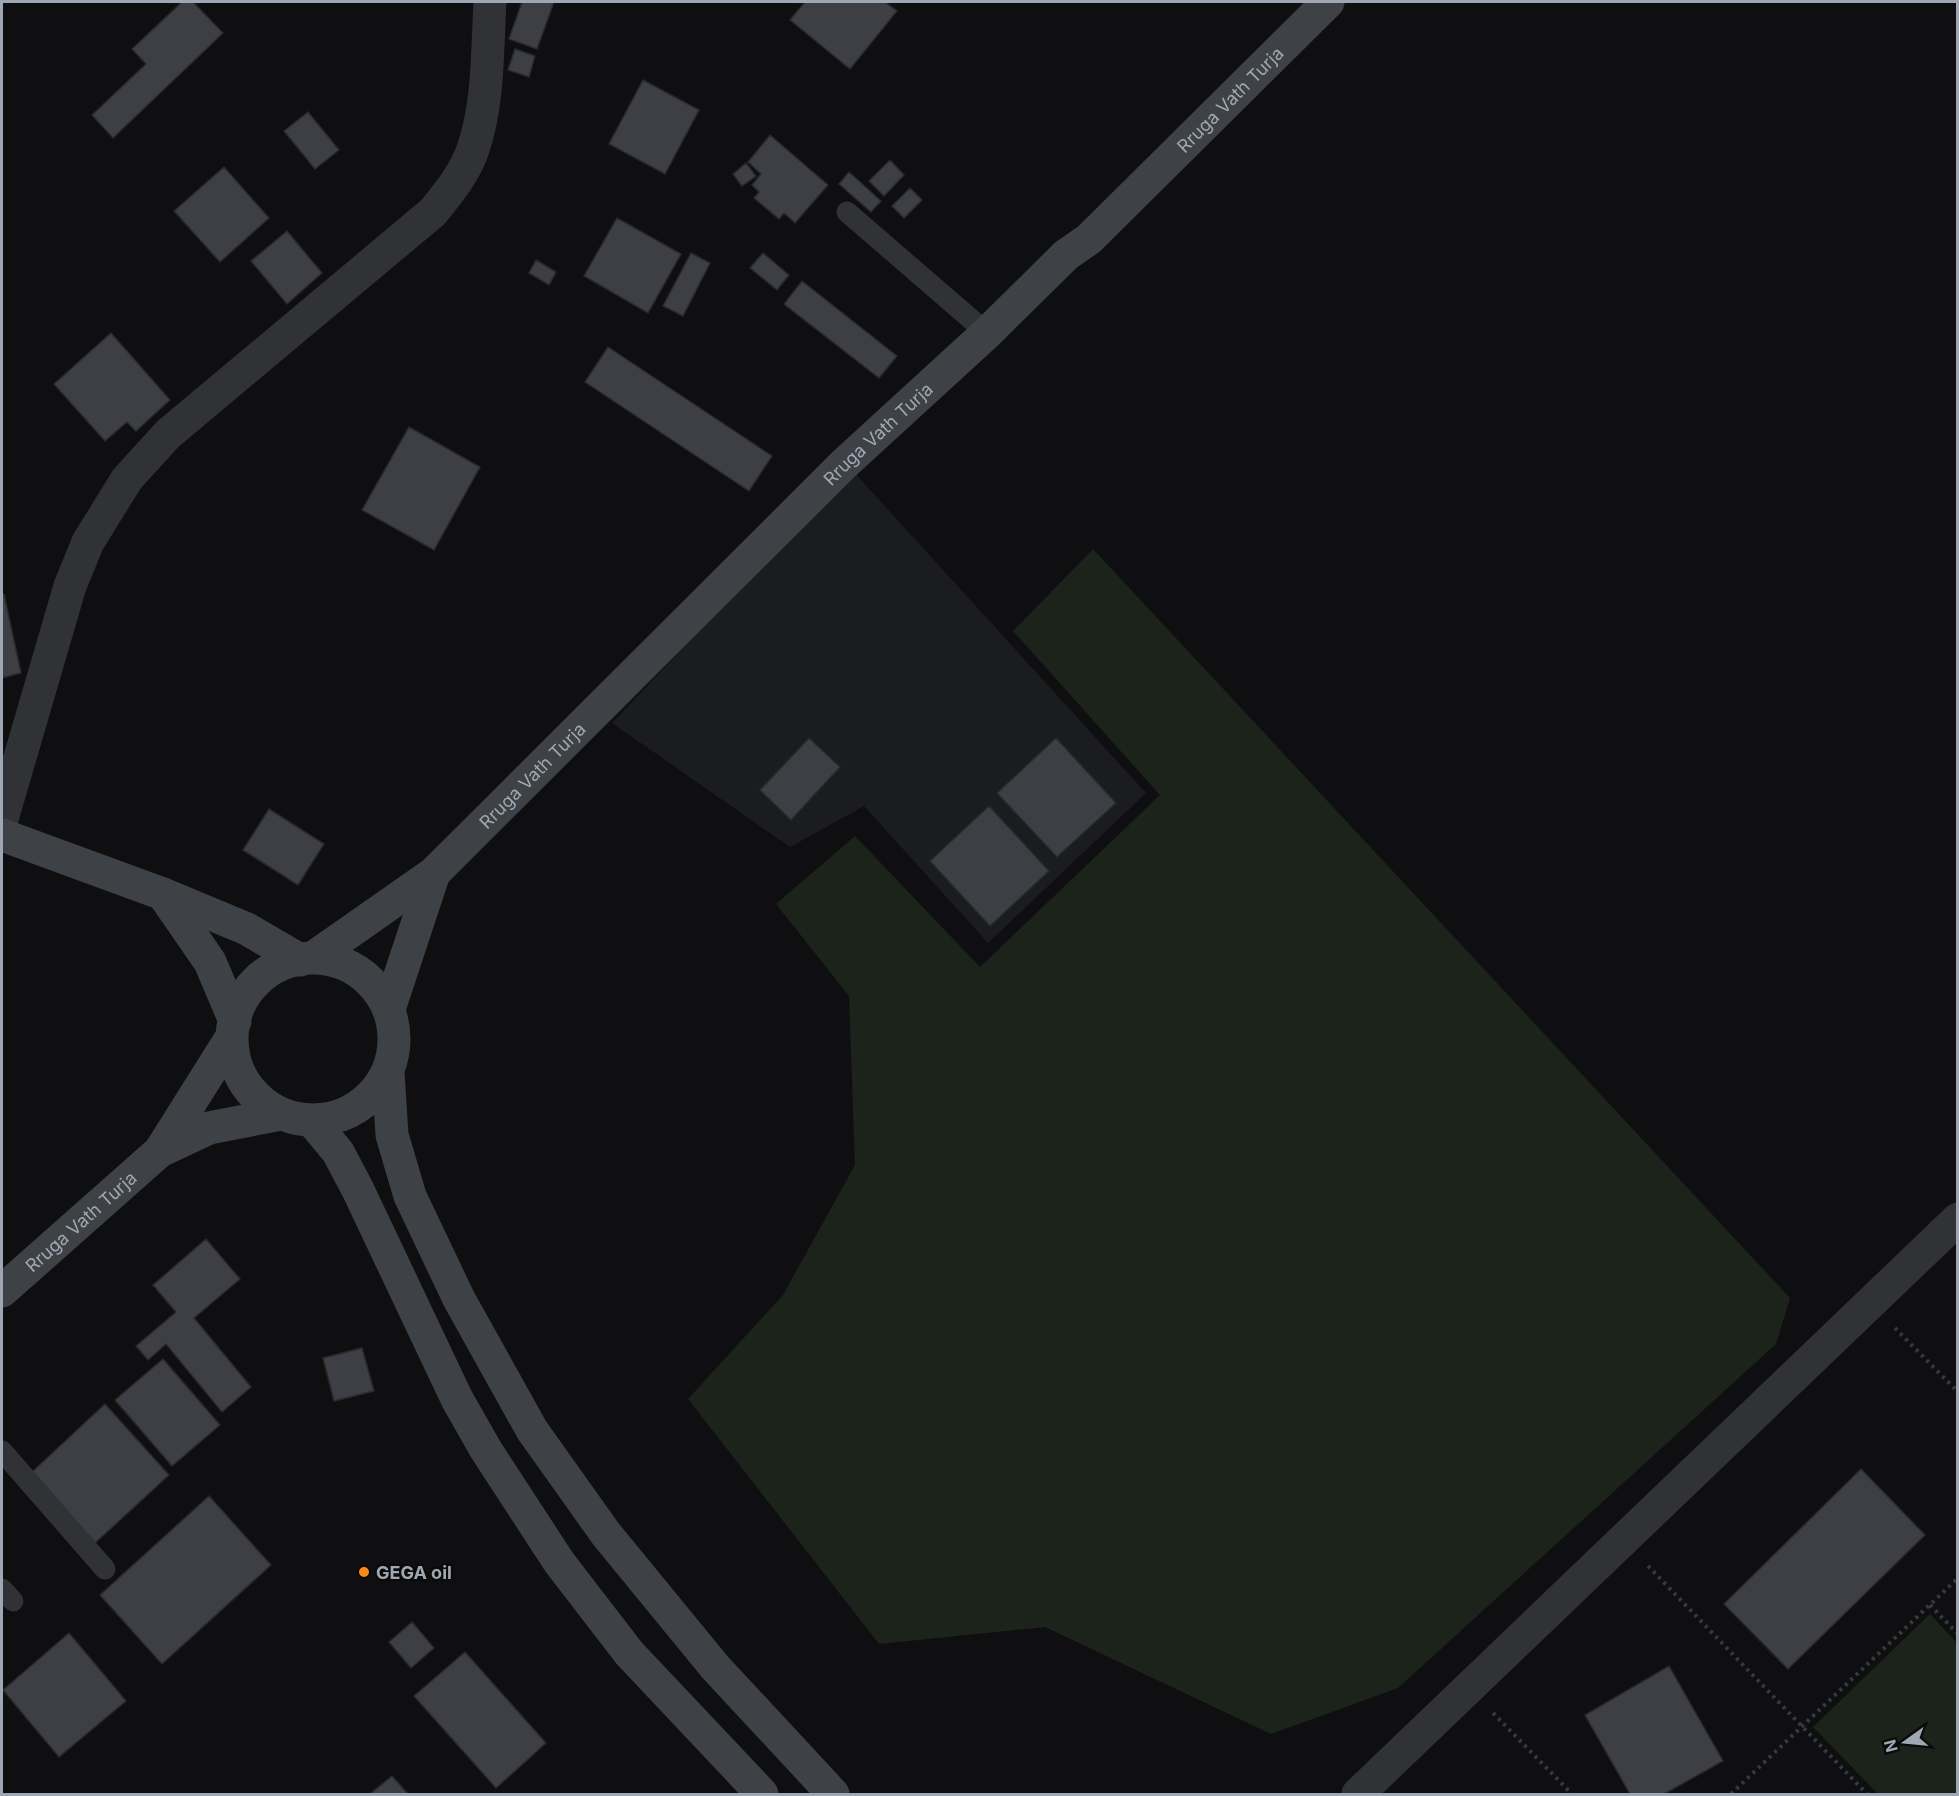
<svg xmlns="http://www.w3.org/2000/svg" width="1959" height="1796" viewBox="0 0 1959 1796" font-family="Inter,sans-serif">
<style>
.built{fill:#1b1c1e}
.green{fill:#1c231b}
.building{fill:#3e3f44;stroke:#292a2d;stroke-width:1.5}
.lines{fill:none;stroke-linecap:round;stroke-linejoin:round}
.path{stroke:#36393d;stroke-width:4;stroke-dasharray:3 4.5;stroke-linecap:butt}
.lane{stroke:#303236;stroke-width:21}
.street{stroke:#303236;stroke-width:33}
.secondary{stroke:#3e4146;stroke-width:33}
.poi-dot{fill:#fb8a1d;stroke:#0a0a0b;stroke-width:2}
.labels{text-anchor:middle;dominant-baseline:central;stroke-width:4.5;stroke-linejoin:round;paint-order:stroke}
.street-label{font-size:18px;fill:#9fa8b2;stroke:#0a0a0b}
.poi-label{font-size:18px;font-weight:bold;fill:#9fa8b2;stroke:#0a0a0b;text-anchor:start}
</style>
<rect width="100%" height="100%" fill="#0f0f11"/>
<path class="built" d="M852,470L1146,793L988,943L864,806L790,847L612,723Z"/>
<path class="green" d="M1093,549L1790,1298L1776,1344L1398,1688L1271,1734L1045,1627L879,1644L688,1399L783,1295L855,1165L849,996L776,904L855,836L980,967L1160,795L1013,631Z
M1930,1614L1957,1643V1794H1878L1813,1727Z"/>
<path class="building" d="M182,2H193L223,33L113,138L92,115L146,64L132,49Z
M522,2H554L537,49L509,39Z
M805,2H885L897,11L850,69L790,20Z
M515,49L535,56L529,77L508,70Z
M643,80L699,110L665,174L609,144Z
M308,112L339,150L315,169L284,131Z
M770,135L828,185L795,223L784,213L779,219L754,198L759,192L752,185L761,174L748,162Z
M890,160L904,175L884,196L869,181Z
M746,163L756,176L742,186L733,174Z
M224,167L269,218L220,262L174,211Z
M849,172L881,201L871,212L839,184Z
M910,188L922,200L904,218L892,206Z
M617,218L681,254L648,313L584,276Z
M287,231L322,273L287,304L251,261Z
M691,253L710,263L683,316L663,306Z
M763,253L789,275L777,290L750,268Z
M536,260L556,272L549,285L529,273Z
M802,281L897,356L879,378L784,304Z
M111,333L170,400L136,431L127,422L105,441L54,384Z
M608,347L772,456L749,491L585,382Z
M409,427L480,467L434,550L362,510Z
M2,594H4L21,673L2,678Z
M809,738L840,767L791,820L760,790Z
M1056,738L1116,803L1057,857L997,793Z
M989,806L1049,871L990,926L930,861Z
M269,809L324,844L298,885L243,850Z
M206,1239L240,1279L194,1318L251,1387L222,1412L166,1344L148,1360L136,1346L176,1312L153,1285Z
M362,1348L374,1391L334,1401L323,1358Z
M163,1359L220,1425L172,1466L115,1400Z
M105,1404L169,1475L95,1543L31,1473Z
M1861,1469L1925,1535L1788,1669L1724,1604Z
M209,1496L271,1565L162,1664L100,1595Z
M412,1622L434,1648L411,1668L389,1642Z
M69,1633L126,1701L59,1757L3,1690Z
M465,1652L546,1743L496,1788L414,1696Z
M1669,1666L1723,1761L1664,1794H1630L1585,1715Z
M392,1776L408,1794H370Z"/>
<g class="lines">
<path class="path" d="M1895,1328L1958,1392
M1648,1566L1867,1794
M1930,1605L1958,1634
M1493,1713L1572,1794
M1731,1794L1958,1578"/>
<path class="lane" d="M847,212L987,333
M2,1451L105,1569
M2,1589L13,1601"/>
<path class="street" d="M2,819L70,586L88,542L127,479L168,434L433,212C449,192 465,173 473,149C489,103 487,50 490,2
M1358,1794L1958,1219"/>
<g class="secondary">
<path d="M2,835L163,894L247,929L300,960"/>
<path d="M163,894L210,962L235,1021"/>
<path id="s1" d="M314,957L434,873L844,464L987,333L1066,255L1089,239L1328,2"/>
<circle cx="313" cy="1039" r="81"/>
<path d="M389,1009L434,873"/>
<path d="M388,1072L392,1135L410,1196L459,1299L532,1430L606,1534L715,1667L833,1794"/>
<path d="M312,1121L338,1152L358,1190L457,1399L486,1450L559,1562L629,1653L762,1794"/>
<path d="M160,1151L209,1128L281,1114"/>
<path id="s2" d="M2,1291L160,1151L231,1038"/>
</g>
</g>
<circle class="poi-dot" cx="364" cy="1572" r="6"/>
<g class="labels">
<g class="street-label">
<text stroke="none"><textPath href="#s1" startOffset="1257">Rruga Vath Turja</textPath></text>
<text stroke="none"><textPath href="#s1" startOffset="771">Rruga Vath Turja</textPath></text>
<text stroke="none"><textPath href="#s1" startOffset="285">Rruga Vath Turja</textPath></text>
<text stroke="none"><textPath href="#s2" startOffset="105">Rruga Vath Turja</textPath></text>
</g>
<g class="poi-label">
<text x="376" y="1572">GEGA oil</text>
</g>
</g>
<rect width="1959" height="1796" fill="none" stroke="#9fa8b2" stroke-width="6"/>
<g transform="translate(1905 1742) rotate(255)" stroke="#0a0a0b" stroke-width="4.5" paint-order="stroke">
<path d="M0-4.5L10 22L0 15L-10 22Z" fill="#9fa8b2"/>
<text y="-9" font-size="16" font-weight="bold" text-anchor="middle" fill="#9fa8b2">N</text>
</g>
</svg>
